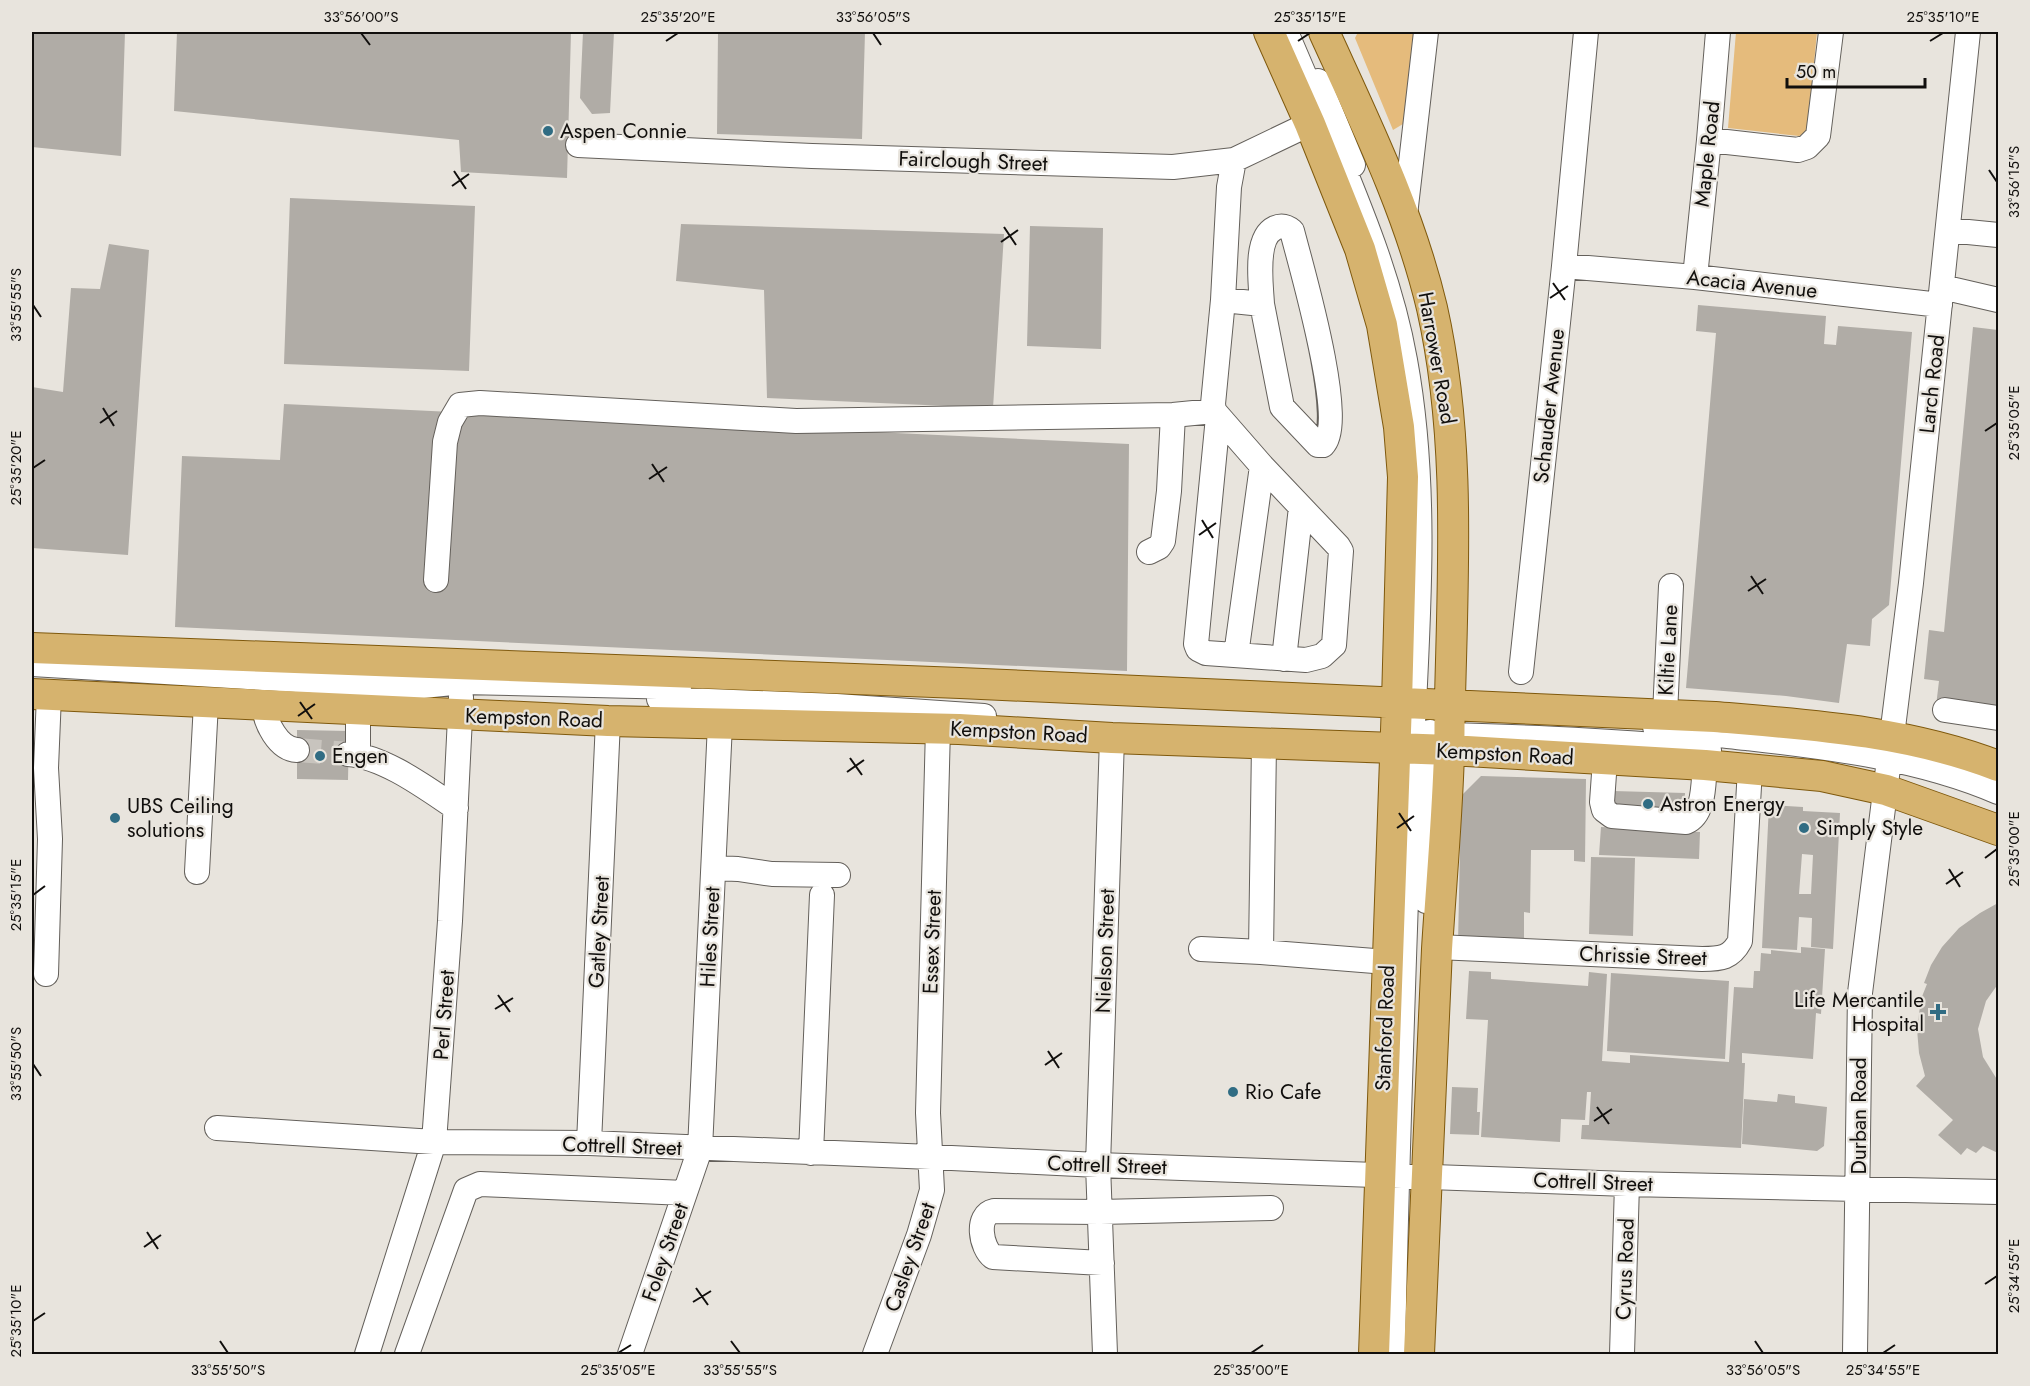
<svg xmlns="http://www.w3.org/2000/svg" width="2030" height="1386" viewBox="0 0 2030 1386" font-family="Jost,sans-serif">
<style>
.green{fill:#e5bb7c}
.building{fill:#b0aca6;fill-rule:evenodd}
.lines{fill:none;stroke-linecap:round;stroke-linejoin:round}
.minor-tunnel{stroke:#c8c4be;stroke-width:24;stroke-dasharray:24 12;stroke-linecap:butt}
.minor-casing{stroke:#64605b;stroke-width:26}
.major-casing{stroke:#7f590d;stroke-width:32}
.minor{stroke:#fff;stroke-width:24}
.major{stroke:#d6b36e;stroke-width:30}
.ticks{fill:none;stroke:#110f0d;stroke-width:2}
.poi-dot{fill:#306c83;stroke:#e8e4dd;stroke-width:2}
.labels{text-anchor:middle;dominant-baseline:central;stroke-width:4.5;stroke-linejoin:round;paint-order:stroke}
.poi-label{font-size:21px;fill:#110f0d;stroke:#e8e4dd;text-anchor:start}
.street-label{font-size:21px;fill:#110f0d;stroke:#e8e4dd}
.neatline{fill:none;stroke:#110f0d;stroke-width:2}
.ticks-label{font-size:15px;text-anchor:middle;fill:#110f0d}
</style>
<rect width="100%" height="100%" fill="#e8e4dd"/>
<path class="green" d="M1358,32H1417L1408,121L1393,130L1355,38Z
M1736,32H1817L1808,126L1805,133L1799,136L1728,128Z"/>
<path class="building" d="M32,32H125L121,156L32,147Z
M177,32H571L567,178L461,172L459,140L174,111Z
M583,32H614L610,113L592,114L580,98Z
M718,32H865L862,139L717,134Z
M290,198L475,206L469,371L284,364Z
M681,224L1004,234L993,408L767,398L764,290L676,281Z
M1030,226L1103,228L1101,349L1027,346Z
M109,244L149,250L128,555L32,548V387L63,392L71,288L100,289Z
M1698,305L1826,316L1824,344L1836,345L1838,326L1912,332L1889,605L1872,619L1870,646L1847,644L1839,703L1786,696L1686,688L1716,333L1696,331Z
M1973,327L1998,330V712L1936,706L1939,681L1924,679L1929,630L1944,632Z
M284,404L1129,444L1127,671L175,627L182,456L280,460Z
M297,730L349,731L348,780L297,779Z
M1481,776L1586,779L1585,862L1574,861V850H1531L1530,913L1524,912V948L1458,944L1461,796Z
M1613,791L1685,793L1684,817L1613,814Z
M1769,805L1803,807V811L1840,813L1833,949L1811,947L1812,918L1799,917L1797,950L1762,948ZM1802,854L1813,855L1811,894H1799Z
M1601,827L1700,832L1699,859L1599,855Z
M1591,857L1635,858L1633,936L1589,934Z
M1998,903V984L1986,1001L1978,1029L1983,1057L1998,1081V1153L1983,1146L1976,1153L1967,1148L1961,1155L1938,1135L1953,1120L1916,1086L1925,1076L1919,1053L1917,1029L1921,999L1927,984L1924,983L1931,965L1942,947L1959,928L1980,913Z
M1801,947L1825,949L1821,1014L1816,1013L1813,1059L1742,1053V1063H1745L1741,1148L1581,1139L1582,1125H1589L1591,1092H1587L1585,1120L1561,1119L1560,1142L1481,1137L1488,1020L1466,1019L1469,971L1491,972V979L1588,986L1589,972L1607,974L1602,1061L1630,1063V1055L1729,1062L1734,987L1753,988L1754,971H1760L1761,953L1771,954V950L1801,953Z
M1611,973L1729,981L1725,1059L1607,1051Z
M1452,1087L1478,1088L1477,1112H1480L1479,1135L1450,1134Z
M1778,1094L1795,1096V1103L1827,1107L1824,1146L1817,1151L1742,1144L1744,1099L1777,1102Z"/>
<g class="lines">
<path class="minor-tunnel" d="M297,750L348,754"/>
<g class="minor-casing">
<path id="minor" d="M1286,32L1315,100
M1318,81L1353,165
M1709,140L1798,150L1807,147L1818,136L1831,32
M578,145L812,156L1173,167L1234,160L1326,116
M1337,152C1365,220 1392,287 1405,360C1432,508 1414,662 1409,811C1403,992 1396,1173 1393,1354
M1405,215L1426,32
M1948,230L1998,235
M1564,266L1695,277L1940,305
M1695,277L1709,140L1718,32
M1942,287L1998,300
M1223,300L1262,304L1282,407L1318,445H1323C1347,422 1301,266 1292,231C1286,226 1282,225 1275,228C1254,238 1261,284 1262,304
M1218,417L1196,644L1198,649L1206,653L1306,660L1322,656L1334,645L1341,551L1338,546L1262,466L1214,411L1213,404L1223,300L1229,187L1234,160
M1149,552L1159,547L1163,541L1169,491L1173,415
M436,580L445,442L450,422L460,405L480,403L796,421L1173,415L1214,411
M1236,655L1262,466
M1284,659L1301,507
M32,664L413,687L462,682L679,687
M1521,672L1564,266L1586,32
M659,699L836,706L984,716
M264,706C265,722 278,749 297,750
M1945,710L1998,718
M1665,714L1671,586
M1655,727C1686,730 1716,735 1747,738C1832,748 1919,758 1998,792
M1396,734C1501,736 1605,739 1709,750
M348,754C385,757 426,788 456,808
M358,755V710
M1605,760L1602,802L1604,810L1612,816L1686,822C1705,814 1703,783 1705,765
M714,868L738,869L772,874L838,875
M197,872L206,703
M1426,901L1430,732
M1437,947L1702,959C1721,959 1731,958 1740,941L1750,769
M1201,949L1261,952L1387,962
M1261,952L1264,744
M46,974L50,839L46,768L49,695
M217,1128L434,1142L589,1143L931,1157L1098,1165L1627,1184L1998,1192
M589,1143L608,721
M811,1153L822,895
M1102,1263L993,1257C981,1248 975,1215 994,1211L1100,1212L1271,1208
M367,1354L434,1142L450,921L461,697
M407,1354L466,1190L480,1184L685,1193
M630,1354L700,1149L720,724
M875,1354L919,1235L932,1190L928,1113L938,728
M1105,1354L1098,1165L1112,738
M1622,1354L1627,1184
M1855,1354L1860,993L1911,583L1968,32"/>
</g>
<g class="major-casing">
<path id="major" d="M1269,32L1310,124L1360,249L1382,325L1399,427L1403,477L1397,702L1374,1354
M1324,32C1365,122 1409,211 1432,308C1461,437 1453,569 1450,699C1449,717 1450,735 1449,753C1447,819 1441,884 1437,949C1430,1084 1424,1219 1419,1354
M32,648L960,683L1715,717C1811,725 1908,731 1998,766
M32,694L608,721L959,729L1112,738L1450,750L1705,765L1822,776L1886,790L1998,830"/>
</g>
<use href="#minor" class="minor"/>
<use href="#major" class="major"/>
</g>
<path class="ticks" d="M361,33L370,45M873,33L881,45M666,41L678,33M1298,41L1310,33M1930,41L1943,33M1989,170L1997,182M454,171L466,189M452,186L469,174M1004,227L1016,245M1001,242L1018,230M1553,283L1565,300M1550,298L1568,286M33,305L41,317M103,408L114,426M100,423L117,411M1985,431L1997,423M652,464L664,482M33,468L45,460M649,479L667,467M1202,520L1213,538M1199,535L1216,523M1751,576L1763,594M1748,591L1766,579M300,702L312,719M298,716L315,704M850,758L862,775M847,772L864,760M1399,813L1411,831M1397,828L1414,816M1985,858L1997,849M1949,869L1960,887M1946,884L1963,872M33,895L45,886M498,995L510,1012M495,1009L513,998M1048,1051L1059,1068M33,1064L41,1076M1045,1065L1062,1053M1597,1107L1609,1124M1594,1121L1612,1109M147,1232L158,1249M144,1247L161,1235M1985,1284L1997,1276M696,1288L708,1305M693,1302L711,1291M33,1321L45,1313M220,1341L228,1353M731,1341L740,1353M1755,1341L1763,1353M618,1353L631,1345M1251,1353L1263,1345M1883,1353L1895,1345"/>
<g class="poi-dot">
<circle cx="548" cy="131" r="6"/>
<circle cx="320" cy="756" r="6"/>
<circle cx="1648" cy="804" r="6"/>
<circle cx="115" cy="818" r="6"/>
<circle cx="1804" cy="828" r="6"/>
<path d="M1935 1003h6v6h6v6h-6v6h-6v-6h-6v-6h6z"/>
<circle cx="1233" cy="1092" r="6"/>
</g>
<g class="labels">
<g class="poi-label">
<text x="560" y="131">Aspen Connie</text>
<text x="332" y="756">Engen</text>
<text x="1660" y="804">Astron Energy</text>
<text x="127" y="806">UBS Ceiling<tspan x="127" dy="24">solutions</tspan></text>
<text x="1816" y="828">Simply Style</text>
<text x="1924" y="1000" text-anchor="end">Life Mercantile<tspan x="1924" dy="24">Hospital</tspan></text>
<text x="1245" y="1092">Rio Cafe</text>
</g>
<g class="street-label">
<text transform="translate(1707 154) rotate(-84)">Maple Road</text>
<text transform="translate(973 161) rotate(2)">Fairclough Street</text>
<text transform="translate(1752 284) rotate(6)">Acacia Avenue</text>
<text transform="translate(1437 358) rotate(80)">Harrower Road</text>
<text transform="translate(1932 384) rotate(-84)">Larch Road</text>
<text transform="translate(1549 406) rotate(-84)">Schauder Avenue</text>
<text transform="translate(1668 650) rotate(-87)">Kiltie Lane</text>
<text transform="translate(534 718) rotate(2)">Kempston Road</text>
<text transform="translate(1019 732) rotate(3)">Kempston Road</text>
<text transform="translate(1505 754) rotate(3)">Kempston Road</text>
<text transform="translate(599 932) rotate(-87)">Gatley Street</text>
<text transform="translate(710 937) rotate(-87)">Hiles Street</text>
<text transform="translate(932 942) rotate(-88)">Essex Street</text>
<text transform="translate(1105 951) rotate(-88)">Nielson Street</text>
<text transform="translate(1643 956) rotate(2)">Chrissie Street</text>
<text transform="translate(444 1015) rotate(-86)">Perl Street</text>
<text transform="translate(1385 1028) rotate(-88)">Stanford Road</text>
<text transform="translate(1859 1116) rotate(-90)">Durban Road</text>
<text transform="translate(622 1146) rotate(2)">Cottrell Street</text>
<text transform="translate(1107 1165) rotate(2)">Cottrell Street</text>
<text transform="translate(1593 1182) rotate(2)">Cottrell Street</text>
<text transform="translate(665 1252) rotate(-71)">Foley Street</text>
<text transform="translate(910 1257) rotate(-71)">Casley Street</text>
<text transform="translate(1625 1269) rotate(-88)">Cyrus Road</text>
</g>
</g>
<rect width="2030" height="1386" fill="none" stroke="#e8e4dd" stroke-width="66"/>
<path d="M1787 78v9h138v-9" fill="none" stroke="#110f0d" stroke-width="3"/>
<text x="1796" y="78" font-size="18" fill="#110f0d" stroke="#e8e4dd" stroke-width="4.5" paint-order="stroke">50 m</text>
<rect x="33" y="33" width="1964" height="1320" class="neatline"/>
<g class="ticks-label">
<text x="361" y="22">33°56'00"S</text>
<text x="678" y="22">25°35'20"E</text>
<text x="873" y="22">33°56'05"S</text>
<text x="1310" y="22">25°35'15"E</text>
<text x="1943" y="22">25°35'10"E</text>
<text transform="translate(2014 182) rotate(-90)" y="5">33°56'15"S</text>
<text transform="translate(16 305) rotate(-90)" y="5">33°55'55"S</text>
<text transform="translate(2014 423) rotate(-90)" y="5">25°35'05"E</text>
<text transform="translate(16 468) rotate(-90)" y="5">25°35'20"E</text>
<text transform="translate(2014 849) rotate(-90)" y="5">25°35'00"E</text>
<text transform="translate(16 895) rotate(-90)" y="5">25°35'15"E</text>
<text transform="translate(16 1064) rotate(-90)" y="5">33°55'50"S</text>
<text transform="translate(2014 1276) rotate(-90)" y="5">25°34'55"E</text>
<text transform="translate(16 1321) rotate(-90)" y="5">25°35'10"E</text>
<text x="228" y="1375">33°55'50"S</text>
<text x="618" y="1375">25°35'05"E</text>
<text x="740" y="1375">33°55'55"S</text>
<text x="1251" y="1375">25°35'00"E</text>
<text x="1763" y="1375">33°56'05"S</text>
<text x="1883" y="1375">25°34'55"E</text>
</g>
</svg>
